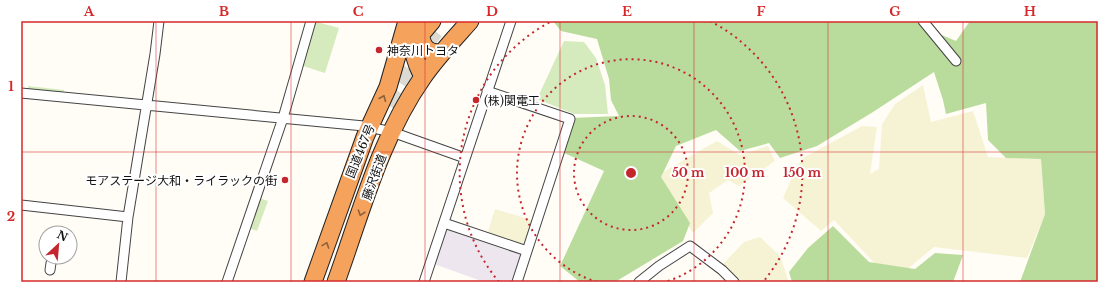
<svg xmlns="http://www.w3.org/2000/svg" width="1119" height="303" viewBox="0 0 1119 303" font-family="'Libre Baskerville','Noto Sans JP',serif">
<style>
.industrial{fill:#eee6ef}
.farmland{fill:#f6f3d4}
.green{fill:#d5ebbd}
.forest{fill:#b9dc9c}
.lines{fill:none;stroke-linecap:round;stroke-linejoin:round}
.highway-tunnel{stroke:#dbdad3;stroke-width:17;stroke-dasharray:17 8;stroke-linecap:butt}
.street-casing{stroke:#444;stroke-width:11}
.highway-casing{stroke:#222;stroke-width:19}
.street{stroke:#fff;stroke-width:9}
.highway{stroke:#f5a25d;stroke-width:17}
.oneway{stroke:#8e613b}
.grid{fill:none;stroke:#d62828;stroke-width:1;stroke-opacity:0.55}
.ring{fill:none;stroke:#c4262e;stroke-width:2;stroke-dasharray:2 4}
.poi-dot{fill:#c4262e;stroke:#fff;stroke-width:1.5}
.labels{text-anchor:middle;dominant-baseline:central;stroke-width:4;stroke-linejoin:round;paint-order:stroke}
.poi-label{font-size:12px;fill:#111;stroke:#fff;text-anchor:start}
.street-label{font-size:12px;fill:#111;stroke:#fff}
.centre{fill:#c4262e;stroke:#fff;stroke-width:2}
.ring-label{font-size:12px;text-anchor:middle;font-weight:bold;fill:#c4262e;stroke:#fff;stroke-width:4;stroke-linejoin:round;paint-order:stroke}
.neatline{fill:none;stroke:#d62828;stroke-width:1.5}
.grid-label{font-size:13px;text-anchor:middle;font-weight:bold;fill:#d62828}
</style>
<rect width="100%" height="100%" fill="#fffdf5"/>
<path class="industrial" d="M447,228L527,251L515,282H484L434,264Z"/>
<path class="farmland" d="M923,85L931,122L973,111L988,157L1041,159L1045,214L1027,258L934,247L904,272L878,267L834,220L821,231L783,198L797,166L803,158L862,126L877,127L870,174L879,169L882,124L895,104Z
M717,141L740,155L768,146L775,161L739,186L728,180L709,193L713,213L693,233L656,176Z
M495,209L535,221L527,251L487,235Z
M760,237L780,256L789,282H740L721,266L744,242Z"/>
<path class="green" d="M313,21L339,28L325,73L300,65Z
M564,41L584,42L596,58L605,85L608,114H574L537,99Z
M28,86L64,90L63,95L28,91Z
M259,198L268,201L257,231L249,228Z"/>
<path class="forest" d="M553,21H923L932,31L956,41L970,21H1098V282H1020L1045,214L1041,159L1006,158L988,140L986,103L946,114L943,100L934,72L873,112L817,146L780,158L769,143L740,151L716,130L676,146L661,177L690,223L683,241L615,282H580L560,266L604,171L562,152L571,118L619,116L611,100L609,79L597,39L561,31Z
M833,226L869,262L915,269L935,253L963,255L953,282H792L789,272L808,248Z"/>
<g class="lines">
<path class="highway-tunnel" d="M386,104L407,68L435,31"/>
<g class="street-casing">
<path id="street" d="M923,21L956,61
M487,91L570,119L517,282
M21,93L364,126L392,132L465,158
M21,205L128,217
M444,223L527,251
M50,270L51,263
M121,282L128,217L155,54L159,21
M227,282L283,118L311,21
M424,282L511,21
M639,282L659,266L690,246L722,270L734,282"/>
</g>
<g class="highway-casing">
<path id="highway" d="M432,21L421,34C421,48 430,55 443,52
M411,23C410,42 414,60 423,77
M313,282L365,137L388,87L407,21
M336,282C361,213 380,138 423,77C437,57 454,39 470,21"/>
</g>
<use href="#street" class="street"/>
<use href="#highway" class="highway"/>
</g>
<defs><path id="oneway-chevron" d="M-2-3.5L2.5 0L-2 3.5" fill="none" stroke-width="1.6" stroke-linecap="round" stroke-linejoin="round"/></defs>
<g class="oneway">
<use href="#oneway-chevron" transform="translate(383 98) rotate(-67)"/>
<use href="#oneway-chevron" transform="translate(361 213) rotate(109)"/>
<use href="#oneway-chevron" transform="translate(326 245) rotate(-70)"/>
</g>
<path class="grid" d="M156,21V282M291,21V282M425,21V282M560,21V282M694,21V282M828,21V282M963,21V282M21,152H1098"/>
<g class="ring">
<circle cx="631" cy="173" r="57"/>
<path d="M597 282A114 114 0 1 1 665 282"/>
<path d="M499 282A171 171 0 0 1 552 21M710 21A171 171 0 0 1 763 282"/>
</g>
<g class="poi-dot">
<circle cx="379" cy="50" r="4"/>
<circle cx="476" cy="100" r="4"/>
<circle cx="285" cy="180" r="4"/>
</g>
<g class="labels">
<g class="poi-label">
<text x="387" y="50">神奈川トヨタ</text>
<text x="484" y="100">(株)関電工</text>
<text x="277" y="180" text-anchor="end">モアステージ大和・ライラックの街</text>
</g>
<g class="street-label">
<text transform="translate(360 151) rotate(-68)">国道467号</text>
<text transform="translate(374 177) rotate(-70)">藤沢街道</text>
</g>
</g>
<circle cx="631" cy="173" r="6" class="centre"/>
<g class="ring-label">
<text x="688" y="177">50 m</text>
<text x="745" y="177">100 m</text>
<text x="802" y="177">150 m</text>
</g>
<rect width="1119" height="303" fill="none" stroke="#ffffff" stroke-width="44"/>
<g transform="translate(58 245) rotate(26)"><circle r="19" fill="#ffffff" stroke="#a0a0a0"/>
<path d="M0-3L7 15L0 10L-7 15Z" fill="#c4262e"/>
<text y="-6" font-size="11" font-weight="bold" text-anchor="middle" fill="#111111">N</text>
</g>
<rect x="22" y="22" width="1075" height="259" class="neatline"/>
<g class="grid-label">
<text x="89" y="16">A</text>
<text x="224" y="16">B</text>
<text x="358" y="16">C</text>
<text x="492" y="16">D</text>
<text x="627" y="16">E</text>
<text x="761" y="16">F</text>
<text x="895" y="16">G</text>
<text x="1030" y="16">H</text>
<text x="11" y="91">1</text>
<text x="11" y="221">2</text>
</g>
</svg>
